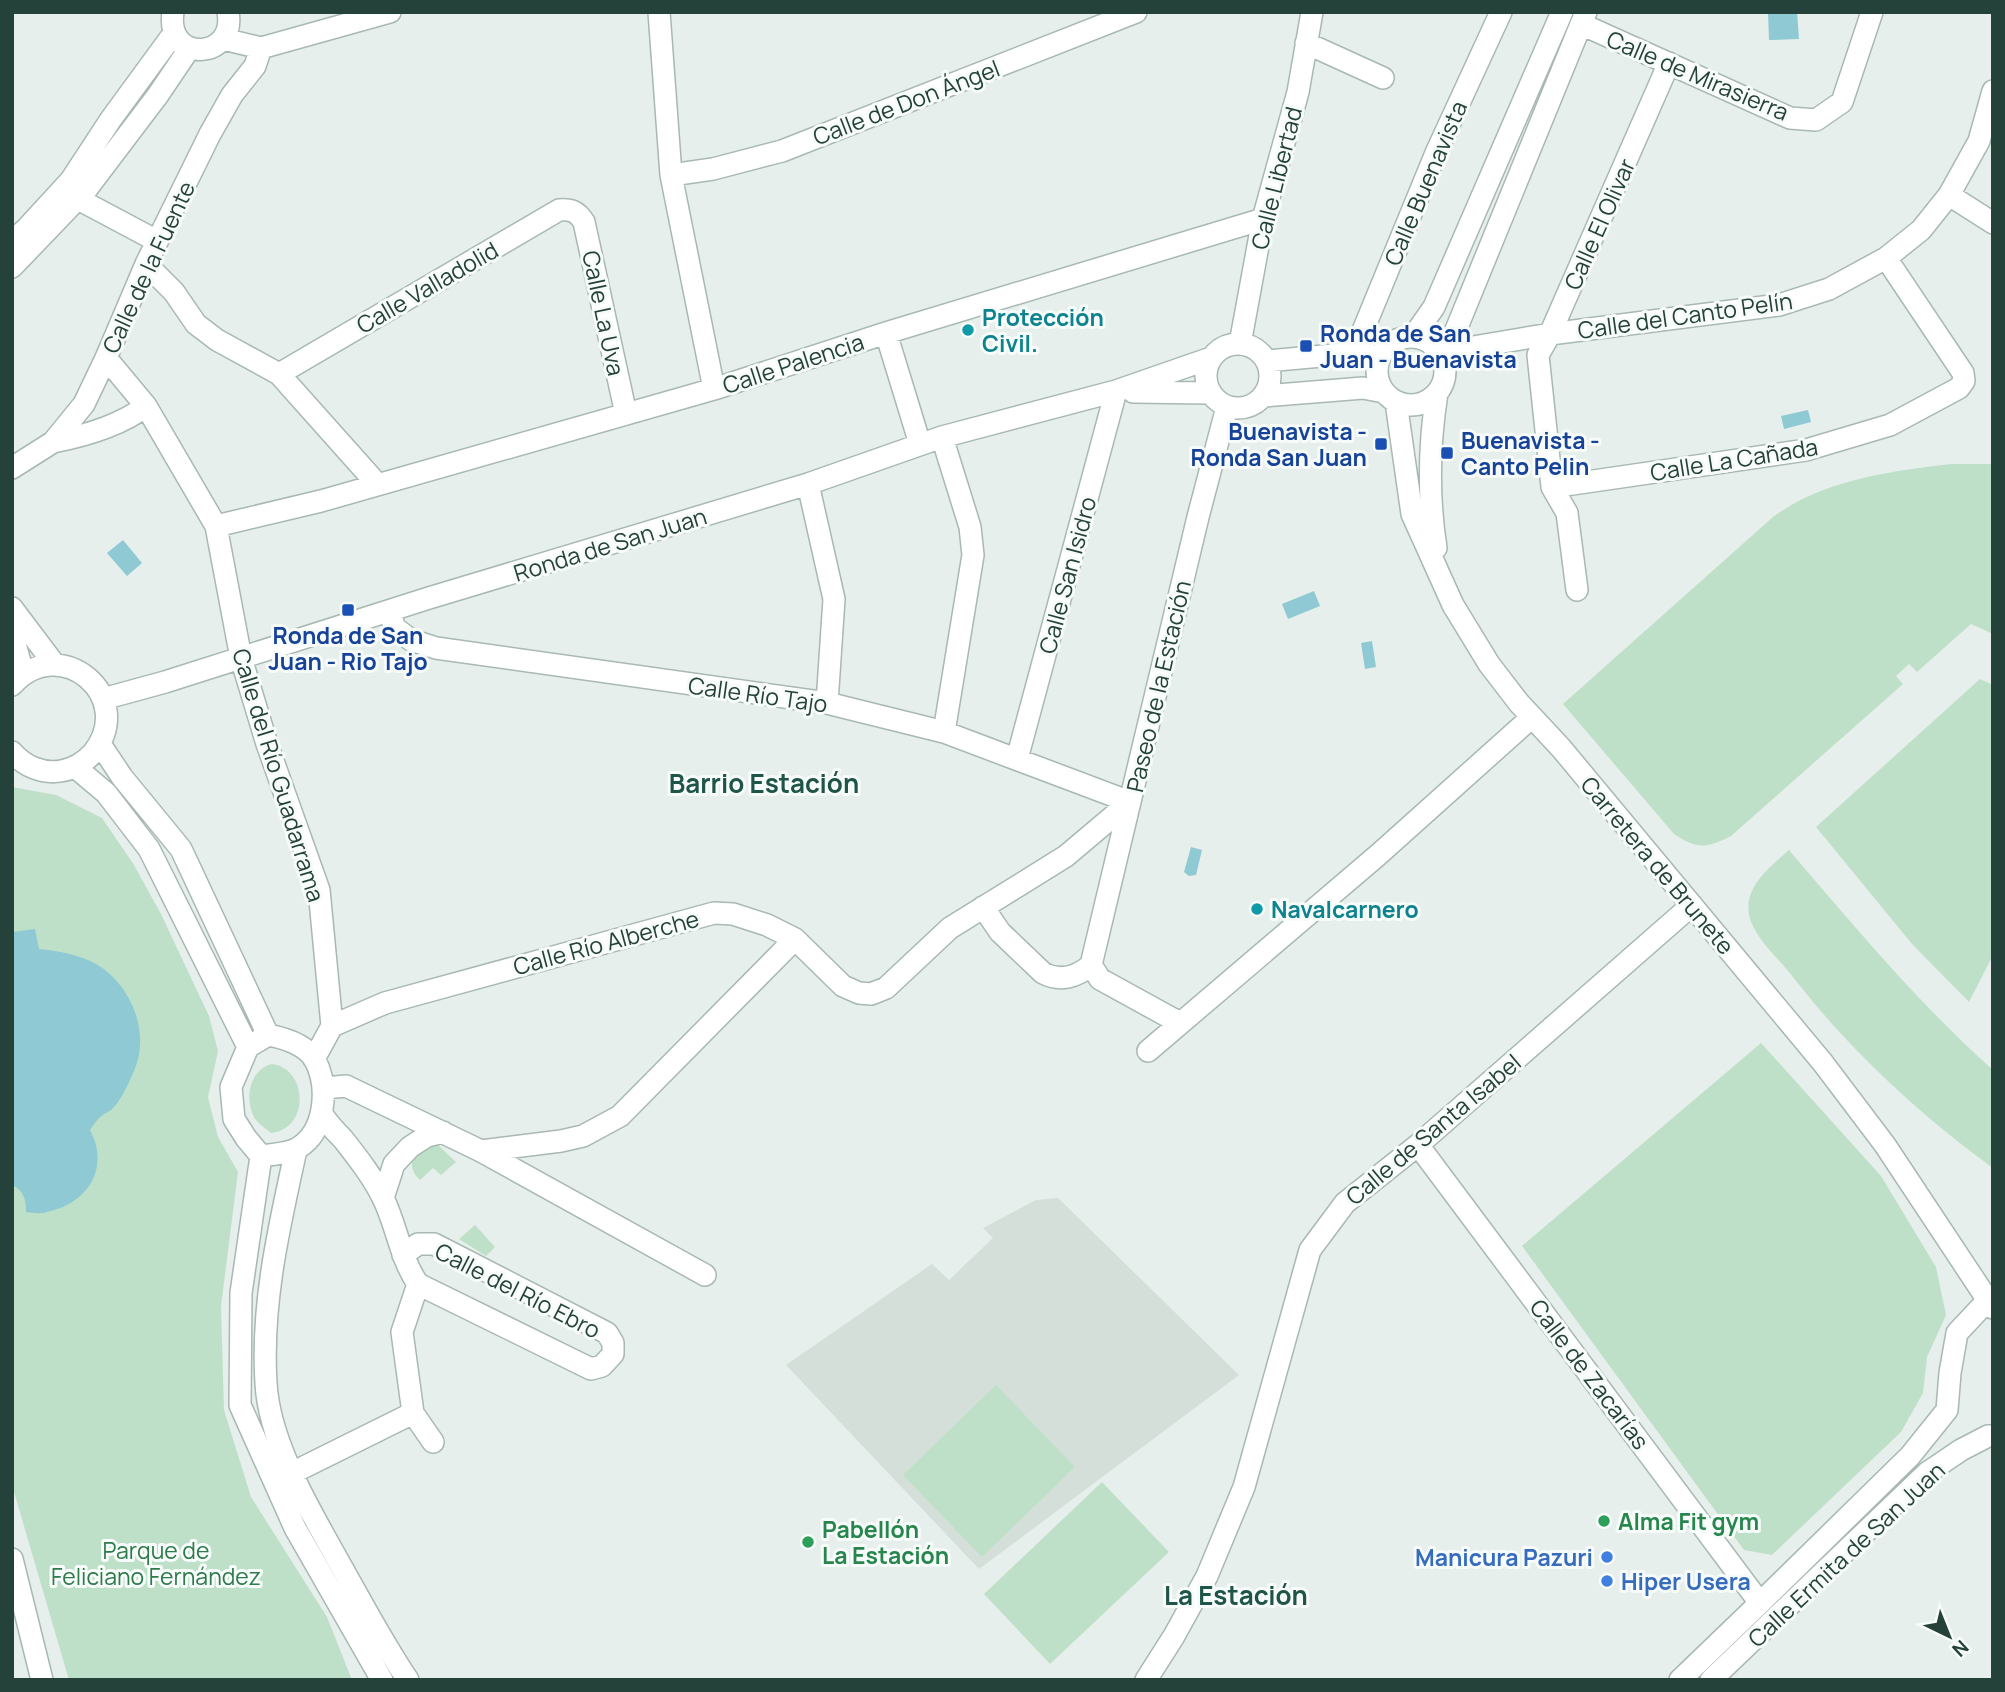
<svg xmlns="http://www.w3.org/2000/svg" width="2005" height="1692" viewBox="0 0 2005 1692" font-family="Manrope,sans-serif">
<style>
.built{fill:#d4dfda}
.green{fill:#bfe0c8}
.water{fill:#8ec9d4}
.lines{fill:none;stroke-linecap:round;stroke-linejoin:round}
.minor-casing{stroke:#a8b8b2;stroke-width:24}
.minor{stroke:#fff;stroke-width:21}
.culture-dot{fill:#0f9aa8;stroke:#f7fbf9;stroke-width:2.5}
.transit-dot{fill:#1a4fb4;stroke:#f7fbf9;stroke-width:2.5}
.leisure-dot{fill:#2e9e5b;stroke:#f7fbf9;stroke-width:2.5}
.shop-dot{fill:#3f7fe0;stroke:#f7fbf9;stroke-width:2.5}
.labels{text-anchor:middle;dominant-baseline:central;stroke-width:6;stroke-linejoin:round;paint-order:stroke}
.street-label{font-size:23px;fill:#24423a;stroke:#f7fbf9}
.culture-label{font-size:23px;font-weight:bold;fill:#0d838f;stroke:#f7fbf9;text-anchor:start}
.transit-label{font-size:23px;font-weight:bold;fill:#164399;stroke:#f7fbf9;text-anchor:start}
.leisure-label{font-size:23px;font-weight:bold;fill:#27864d;stroke:#f7fbf9;text-anchor:start}
.park-label{font-size:23px;fill:#2d7a4b;stroke:#f7fbf9}
.shop-label{font-size:23px;font-weight:bold;fill:#366cbe;stroke:#f7fbf9;text-anchor:end}
.quarter-label{font-size:26px;font-weight:bold;fill:#1f5548;stroke:#f7fbf9}
</style>
<rect width="100%" height="100%" fill="#e6efeb"/>
<path class="built" d="M1058,1198L1239,1375L979,1569L786,1365L932,1264L949,1280L993,1238L983,1228L1036,1200Z"/>
<path class="green" d="M1951,464H1993V634L1971,624L1917,672L1909,664L1896,676L1903,684L1731,836C1707,848 1698,850 1674,834L1563,704L1773,517C1823,480 1891,471 1951,464Z
M1980,679L1993,685V955L1969,1002L1912,944L1816,827Z
M12,787L56,795L102,818L134,865L161,914L209,1016L218,1051L208,1097L218,1137L238,1172L221,1306L224,1410L251,1497L327,1617L352,1680H69L12,1485Z
M1789,850C1854,926 1918,1003 1993,1070V1168C1936,1127 1881,1078 1833,1025C1818,1008 1803,990 1789,972C1775,955 1754,937 1749,915C1744,886 1770,867 1789,850Z
M1761,1043L1881,1176L1936,1267L1946,1315L1927,1357L1923,1393L1901,1432L1772,1555L1744,1550L1522,1246Z
M272,1064C275,1065 279,1065 282,1067C309,1081 305,1130 271,1133C265,1128 257,1123 254,1117C244,1098 250,1069 272,1064Z
M437,1144L456,1162L441,1175L433,1168L420,1180C402,1164 417,1146 437,1144Z
M475,1225L495,1247L486,1256L459,1239Z
M996,1385L1075,1467L982,1557L903,1475Z
M1102,1482L1169,1552L1050,1664L984,1594Z"/>
<path class="water" d="M1768,12H1797L1799,39L1769,40Z
M1808,410L1811,422L1784,429L1781,416Z
M123,540L142,563L127,576L107,553Z
M1314,591L1320,606L1288,619L1282,604Z
M1372,641L1376,667L1365,669L1361,643Z
M1191,847L1202,850L1196,875L1189,876L1184,872Z
M35,929L39,949C58,951 78,954 96,964C131,984 151,1033 134,1071C129,1082 122,1099 113,1108C111,1111 107,1112 104,1114C98,1118 94,1124 90,1130C92,1135 95,1140 96,1145C104,1180 80,1205 47,1212C41,1214 33,1213 26,1212C26,1199 24,1191 12,1185V932Z"/>
<g class="lines">
<g class="minor-casing">
<path id="minor" d="M173,12C165,64 237,60 228,12
M659,12L671,175L714,389
M1581,24L1790,118L1816,120L1842,102L1872,12
M223,39L261,48L390,12
M1306,43L1383,78
M671,175L713,169L782,151L1136,12
M1949,195L1993,223
M78,199L157,241
M12,241L25,230L71,180L111,119L174,33
M146,264L174,292L196,324L217,340L279,374L378,485
M12,267L86,190L158,95L189,49
M886,333L920,444
M1413,337L1434,307L1562,12
M1377 371a34 34 0 1 1 68 0a34 34 0 1 1-68 0Z
M1206 376a32 32 0 1 1 64 0a32 32 0 1 1-64 0Z
M1240,344L1263,219L1298,92L1312,12
M1441,354L1479,346L1550,334L1779,305L1829,289L1886,258L1921,230L1949,195L1979,141L1993,91
M1441,354L1451,342L1586,12
M1353,355L1436,153L1501,12
M106,358L146,406L216,526L241,658L267,744L319,890L332,1026
M1267,361L1366,352
M279,374L559,210C571,209 577,211 584,222L626,414
M1133,392L1210,393
M1264,396L1363,388L1384,392
M1396,402L1412,514L1453,605L1489,664L1519,703L1561,748L1823,1063L1885,1145L1993,1308
M942,437L970,527L973,555L944,732
M53,442C84,436 120,426 146,406
M12,468L53,442L84,404L106,358L146,264L210,134L232,95L255,66L261,48
M808,484L834,599L827,703
M1552,487L1806,450L1890,425L1959,388L1964,381L1963,373L1886,258
M216,526L321,501L714,389L886,333L1263,219
M1436,548C1428,497 1429,444 1437,393
M1577,590L1567,513L1552,487L1538,355L1550,334L1669,63
M12,608L55,665
M12,633L22,669L20,676
M12,685C60,631 138,697 93,753C85,762 73,769 61,771C42,774 24,766 12,752
M103,699L165,682L429,598L808,484L942,437L1116,391L1211,358
M100,744L122,777L181,849L268,1035
M1017,759L1116,391
M75,767L106,793L149,849L248,1047
M983,907L1000,932L1043,973C1060,982 1077,977 1091,965
M1091,965L1198,517L1227,407
M1091,965L1100,979L1180,1023
M268,1035C284,1038 306,1045 315,1060C329,1087 326,1131 298,1148C289,1154 272,1154 261,1156L246,1138L234,1119L231,1087L248,1047Z
M1148,1051L1378,855L1532,717
M314,1059L332,1026L385,1003L714,913L733,914L767,925L795,939L843,986L859,993L871,994L886,988L950,928L1066,856L1130,802L944,732L827,703L436,648L411,640L395,628L389,611
M324,1088L346,1086L481,1151L561,1141L583,1136L620,1116L795,939
M322,1114C328,1124 335,1131 343,1139C357,1157 373,1177 383,1198C397,1226 400,1258 418,1284L591,1369L602,1366L613,1354V1343L607,1333L434,1244H418L403,1255
M1418,1145L1760,1603
M296,1150C279,1227 261,1304 266,1383C269,1443 311,1512 340,1564C362,1603 383,1643 408,1680
M481,1151L705,1275
M261,1156L241,1293L240,1405L295,1528L382,1680
M383,1198L394,1164L410,1147L427,1136L443,1132
M418,1284L402,1332L413,1413L433,1442
M292,1473L413,1413
M12,1559L42,1680
M1146,1680L1174,1636L1207,1576L1244,1487L1310,1250L1345,1203L1418,1145L1692,905
M1680,1680L1760,1603L1910,1456L1947,1410L1950,1373L1957,1333L1988,1300
M1711,1680L1927,1473L1961,1450L1988,1436H1993"/>
</g>
<use href="#minor" class="minor"/>
</g>
<g class="culture-dot">
<circle cx="968" cy="330" r="7"/>
<circle cx="1257" cy="909" r="7"/>
</g>
<g class="transit-dot">
<rect x="1299" y="339" width="14" height="14" rx="3.5"/>
<rect x="1374" y="437" width="14" height="14" rx="3.5"/>
<rect x="1440" y="446" width="14" height="14" rx="3.5"/>
<rect x="341" y="603" width="14" height="14" rx="3.5"/>
</g>
<g class="leisure-dot">
<circle cx="1604" cy="1521" r="7"/>
<circle cx="808" cy="1542" r="7"/>
</g>
<g class="shop-dot">
<circle cx="1607" cy="1557" r="7"/>
<circle cx="1607" cy="1581" r="7"/>
</g>
<g class="labels">
<g class="street-label">
<text transform="translate(1698 75) rotate(23)">Calle de Mirasierra</text>
<text transform="translate(906 102) rotate(-21)">Calle de Don Ángel</text>
<text transform="translate(1276 178) rotate(-76)">Calle Libertad</text>
<text transform="translate(1425 183) rotate(-67)">Calle Buenavista</text>
<text transform="translate(1599 224) rotate(-66)">Calle El Olivar</text>
<text transform="translate(148 267) rotate(-65)">Calle de la Fuente</text>
<text transform="translate(427 287) rotate(-30)">Calle Valladolid</text>
<text transform="translate(604 313) rotate(78)">Calle La Uva</text>
<text transform="translate(1685 315) rotate(-8)">Calle del Canto Pelín</text>
<text transform="translate(793 363) rotate(-18)">Calle Palencia</text>
<text transform="translate(1734 459) rotate(-9)">Calle La Cañada</text>
<text transform="translate(610 544) rotate(-17)">Ronda de San Juan</text>
<text transform="translate(1067 575) rotate(-75)">Calle San Isidro</text>
<text transform="translate(1158 686) rotate(-77)">Paseo de la Estación</text>
<text transform="translate(758 694) rotate(8)">Calle Río Tajo</text>
<text transform="translate(279 775) rotate(73)">Calle del Río Guadarrama</text>
<text transform="translate(1658 865) rotate(50)">Carretera de Brunete</text>
<text transform="translate(606 942) rotate(-15)">Calle Río Alberche</text>
<text transform="translate(1433 1129) rotate(-40)">Calle de Santa Isabel</text>
<text transform="translate(518 1290) rotate(27)">Calle del Río Ebro</text>
<text transform="translate(1590 1374) rotate(53)">Calle de Zacarías</text>
<text transform="translate(1846 1554) rotate(-43)">Calle Ermita de San Juan</text>
</g>
<g class="culture-label">
<text x="982" y="317">Protección<tspan x="982" dy="26">Civil.</tspan></text>
<text x="1271" y="909">Navalcarnero</text>
</g>
<g class="transit-label">
<text x="1320" y="333">Ronda de San<tspan x="1320" dy="26">Juan - Buenavista</tspan></text>
<text x="1367" y="431" text-anchor="end">Buenavista -<tspan x="1367" dy="26">Ronda San Juan</tspan></text>
<text x="1461" y="440">Buenavista -<tspan x="1461" dy="26">Canto Pelin</tspan></text>
<text x="348" y="635" text-anchor="middle">Ronda de San<tspan x="348" dy="26">Juan - Rio Tajo</tspan></text>
</g>
<g class="leisure-label">
<text x="1618" y="1521">Alma Fit gym</text>
<text x="822" y="1529">Pabellón<tspan x="822" dy="26">La Estación</tspan></text>
</g>
<g class="park-label">
<text x="156" y="1550">Parque de<tspan x="156" dy="26">Feliciano Fernández</tspan></text>
</g>
<g class="shop-label">
<text x="1593" y="1557">Manicura Pazuri</text>
<text x="1621" y="1581" text-anchor="start">Hiper Usera</text>
</g>
<g class="quarter-label">
<text x="764" y="783">Barrio Estación</text>
<text x="1236" y="1595">La Estación</text>
</g>
</g>
<rect width="2005" height="1692" fill="none" stroke="#24423a" stroke-width="28"/>
<g transform="translate(1949 1636) rotate(137)" stroke="#f7fbf9" stroke-width="5" paint-order="stroke">
<path d="M0-5L12 26L0 18L-12 26Z" fill="#24423a"/>
<text y="-10" font-size="19" font-weight="bold" text-anchor="middle" fill="#24423a">N</text>
</g>
</svg>
